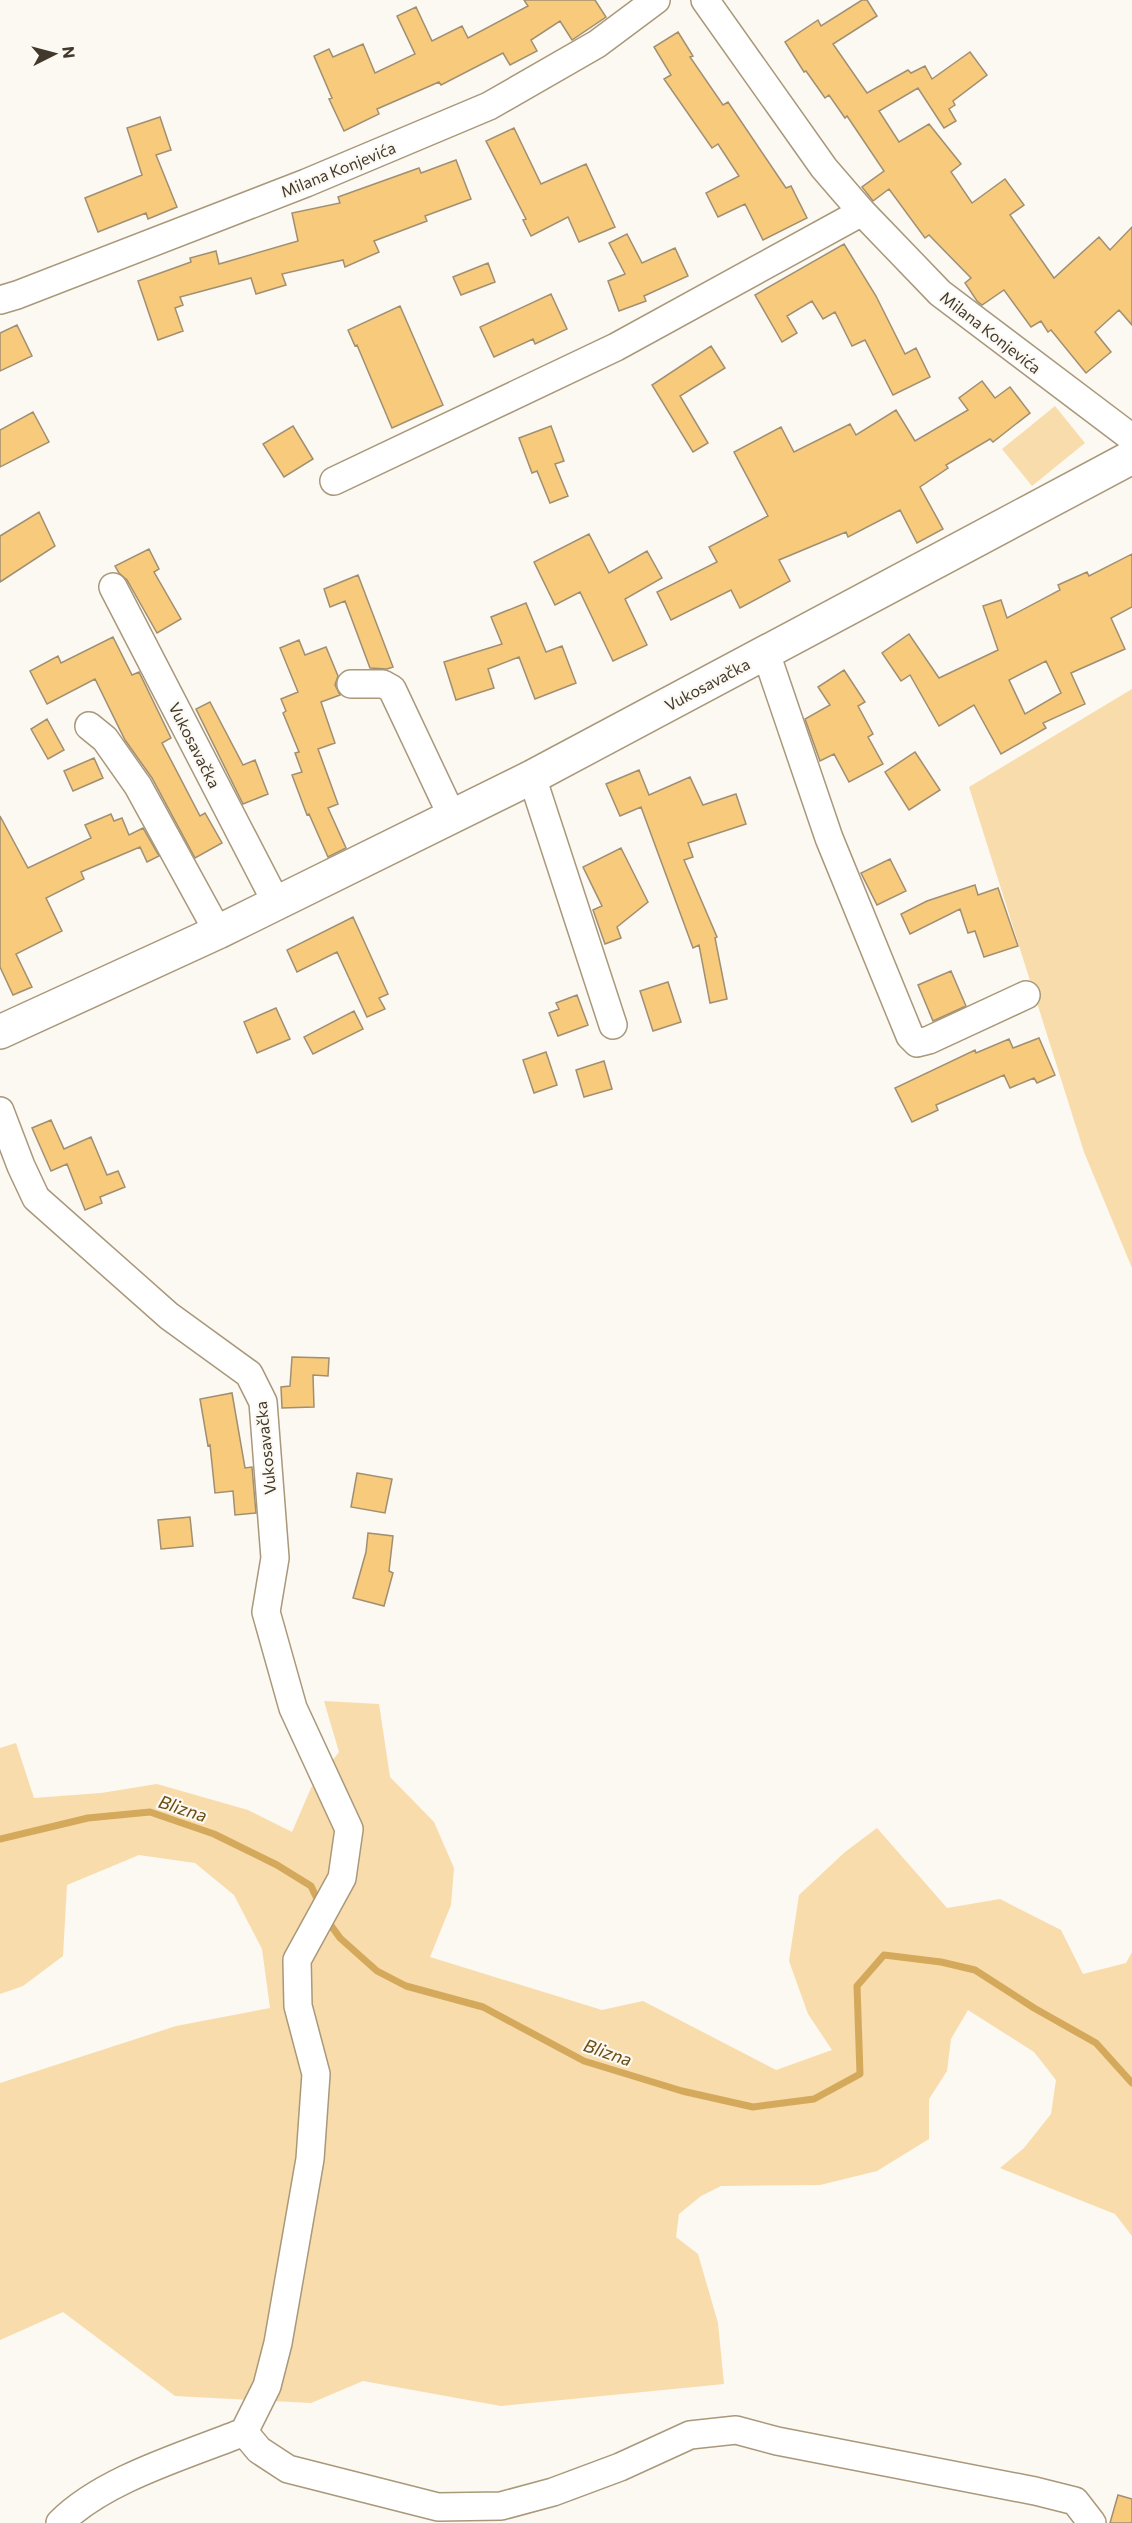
<svg xmlns="http://www.w3.org/2000/svg" width="1132" height="2523" viewBox="0 0 1132 2523" font-family="Commissioner,sans-serif">
<style>
.green{fill:#f8dcac}
.lines{fill:none;stroke-linecap:round;stroke-linejoin:round}
.stream{stroke:#d4a95b;stroke-width:7}
.building{fill:#f7ca7c;stroke:#a18f72;stroke-width:1.5;fill-rule:evenodd}
.minor-casing{stroke:#a9987a;stroke-width:30}
.major-casing{stroke:#a9987a;stroke-width:36}
.minor{stroke:#fff;stroke-width:27}
.major{stroke:#fff;stroke-width:33}
.labels{text-anchor:middle;dominant-baseline:central;stroke-width:4.5;stroke-linejoin:round;paint-order:stroke}
.street-label{font-size:16px;fill:#40392c;stroke:#fcf8f2}
.water-label{font-size:18px;font-style:italic;fill:#6a4c10;stroke:#fcf8f2}
</style>
<rect width="100%" height="100%" fill="#fcf8f2"/>
<path class="green" d="M1055,406L1085,443L1032,486L1002,449Z
M1132,689V1268L1084,1152L969,787Z
M324,1701L379,1704L390,1777L434,1822L454,1868L451,1905L430,1957L602,2010L643,2001L776,2070L832,2050L808,2014L789,1961L799,1895L845,1852L877,1828L947,1908L1000,1899L1061,1930L1083,1974L1126,1963L1132,1952V2236L1115,2214L1000,2168L1024,2148L1051,2114L1056,2080L1034,2052L968,2010L951,2039L947,2071L929,2099V2139L877,2171L820,2185L721,2186L701,2196L679,2214L676,2237L698,2254L718,2323L724,2384L501,2406L363,2381L311,2403L175,2396L63,2312L0,2340V2083L176,2026L270,2008L262,1949L234,1895L195,1863L139,1855L67,1885L63,1956L23,1986L0,1994V1748L16,1743L34,1798L101,1793L157,1784L248,1810L292,1832L311,1788L339,1752Z"/>
<g class="lines">
<path class="stream" d="M0,1839L88,1818L150,1812L214,1834L277,1865L311,1886L320,1905
M327,1920L340,1938L377,1971L406,1986L483,2007L584,2061L682,2091L753,2107L814,2099L860,2074L857,1986L884,1955L941,1962L975,1970L1034,2008L1096,2043L1132,2083"/>
</g>
<path class="building" d="M524,0H595L606,17L572,40L560,21L531,40L537,51L510,65L503,53L441,85L439,82L377,109L379,114L344,131L329,99L332,98L314,56L329,49L333,57L363,44L375,73L415,54L397,16L416,7L432,41L462,26L468,38L528,6Z
M862,0H867L877,16L833,44L867,93L908,70L911,73L925,66L932,79L970,52L987,75L953,101L955,105L949,109L956,121L944,128L918,88L879,111L899,142L929,124L961,164L951,172L972,203L1005,179L1024,205L1010,215L1054,278L1099,237L1110,250L1132,227V325L1119,310L1095,332L1111,352L1086,373L1051,330L1048,332L1041,321L1031,327L1004,290L982,305L977,301L965,283L971,278L929,235L925,238L889,189L873,201L862,187L884,171L847,116L845,118L829,95L825,98L806,71L804,72L785,42L818,20L821,26Z
M678,32L693,56L690,57L723,105L728,102L786,188L791,186L807,218L763,240L745,204L718,217L706,193L739,176L718,144L712,148L664,79L671,75L654,47Z
M160,117L171,150L156,155L177,207L148,219L146,213L98,232L85,198L142,175L127,128Z
M514,128L541,184L586,164L615,227L579,242L568,217L531,236L523,220L526,219L486,141Z
M456,160L471,199L425,216L427,221L374,241L379,252L345,267L343,260L282,274L286,285L256,294L251,278L180,297L183,305L175,308L183,331L158,340L138,281L191,262L190,258L216,251L219,264L298,241L292,213L340,203L338,197L419,168L421,173Z
M627,234L642,263L675,248L688,276L644,296L646,301L619,311L608,281L625,274L609,243Z
M844,244L876,296L905,354L916,348L930,377L893,395L865,340L852,346L835,312L823,319L812,301L787,316L797,333L782,342L755,295Z
M488,263L495,282L461,295L453,277Z
M551,294L567,329L535,344L533,339L494,357L480,327Z
M400,306L443,405L392,428L357,345L355,346L348,330Z
M17,325L32,356L0,371V333Z
M711,346L725,368L680,396L708,443L693,452L652,385Z
M982,381L995,398L1010,387L1030,413L993,442L990,439L946,465L948,468L920,487L943,529L917,543L900,510L848,537L846,532L779,560L790,581L740,608L731,590L671,620L657,592L717,562L709,547L768,516L734,452L781,427L794,452L850,424L856,435L896,410L915,441L968,410L959,398Z
M33,412L49,442L0,467V430Z
M293,426L313,459L284,477L263,444Z
M551,426L564,461L555,464L568,496L550,503L537,471L532,473L519,438Z
M39,512L55,546L0,582V536Z
M589,534L609,573L647,551L662,578L625,599L647,645L613,661L580,592L555,605L534,562Z
M149,549L159,569L154,572L181,619L157,633L127,580L119,573L115,566Z
M1132,554V607L1111,618L1125,649L1071,673L1085,704L1043,723L1046,728L1001,754L974,705L939,726L910,675L901,681L882,653L909,634L939,678L998,650L983,606L1001,600L1007,618L1060,590L1058,585L1087,572L1089,576ZM1046,661L1061,693L1025,714L1009,680Z
M358,575L393,667L387,669L370,668L345,601L330,607L324,589Z
M526,603L546,652L562,646L576,683L535,699L519,657L488,669L494,688L456,700L444,662L502,644L491,617Z
M113,637L132,675L139,672L171,738L162,743L200,816L205,813L222,843L195,858L152,778L125,740L95,679L47,704L30,671L58,656L61,663Z
M299,640L305,655L326,647L338,676L335,685L340,695L321,702L335,743L318,749L338,804L328,808L346,848L328,857L309,814L307,815L292,775L302,772L295,753L299,752L283,713L286,711L281,699L298,692L280,648Z
M844,670L865,702L858,706L873,734L868,737L883,764L849,782L834,754L820,761L805,719L830,705L818,687Z
M210,702L243,765L255,760L268,794L243,804L196,709Z
M47,719L64,750L48,759L31,729Z
M915,752L940,790L909,810L885,772Z
M94,758L103,778L73,791L64,771Z
M639,770L649,795L690,777L703,805L736,794L746,824L688,843L693,857L684,860L717,937L715,938L727,999L710,1003L699,945L693,948L641,807L620,816L606,784Z
M111,814L114,821L122,818L129,835L143,828L159,856L147,862L140,847L81,872L84,879L46,898L62,931L16,954L32,987L13,995L0,967V816L28,868L91,838L85,825Z
M621,848L648,902L617,927L621,938L605,944L593,910L602,906L583,867Z
M890,859L906,891L877,905L861,873Z
M975,885L978,895L998,888L1018,946L984,957L975,931L968,933L960,909L910,934L901,914L927,901Z
M353,917L388,994L379,998L385,1009L367,1017L337,952L297,972L287,950Z
M951,971L966,1006L933,1021L918,985Z
M668,982L681,1022L653,1031L640,991Z
M577,995L588,1025L558,1036L549,1013L559,1009L556,1003Z
M276,1008L290,1039L257,1053L244,1022Z
M354,1011L363,1029L313,1054L304,1037Z
M1039,1038L1055,1075L1037,1083L1034,1078L1010,1088L1004,1075L936,1105L938,1110L912,1122L895,1088L975,1050L976,1053L1009,1039L1013,1048Z
M546,1052L557,1085L534,1093L523,1060Z
M604,1061L612,1089L584,1097L576,1070Z
M51,1120L64,1149L91,1137L107,1175L118,1171L125,1187L100,1197L102,1203L85,1210L67,1164L51,1171L32,1128Z
M292,1357L329,1358L328,1376L313,1375L314,1407L282,1408L281,1387L290,1386Z
M232,1393L245,1468L252,1467L256,1513L235,1515L233,1491L215,1493L210,1445L208,1446L200,1399Z
M357,1473L392,1479L385,1513L351,1507Z
M190,1517L193,1546L161,1549L158,1520Z
M368,1533L393,1536L389,1571L393,1573L384,1606L353,1598L366,1552Z
M1118,2495L1132,2499V2523H1110Z"/>
<g class="lines">
<g class="minor-casing">
<path id="minor" d="M705,0L824,168L862,212L940,293L1132,438
M0,300L17,295L306,183L489,106L597,44L656,0
M334,481L616,347L862,212
M113,587L276,902
M766,653L829,838L910,1036L917,1043L929,1040L1026,995
M351,684H383L392,689L452,816
M89,726L105,739L138,786L218,932
M532,777L613,1025
M0,1111L21,1166L36,1198L169,1316L249,1374L263,1402L275,1558L266,1612L293,1708L349,1829L342,1878L297,1960L298,2006L316,2074L310,2159L278,2343L267,2386L244,2432C187,2455 103,2479 60,2523
M244,2432L259,2450L288,2469L438,2507L501,2506L553,2492L620,2467L690,2435L736,2430L777,2441L1035,2491L1075,2501L1092,2523"/>
</g>
<g class="major-casing">
<path id="major" d="M0,1032L218,932L532,777L1132,457"/>
</g>
<use href="#minor" class="minor"/>
<use href="#major" class="major"/>
</g>
<g class="labels">
<g class="street-label">
<text transform="translate(338 169) rotate(-22)">Milana Konjevića</text>
<text transform="translate(991 332) rotate(38)">Milana Konjevića</text>
<text transform="translate(707 684) rotate(-28)">Vukosavačka</text>
<text transform="translate(195 745) rotate(63)">Vukosavačka</text>
<text transform="translate(265 1448) rotate(-96)">Vukosavačka</text>
</g>
<g class="water-label">
<text transform="translate(183 1808) rotate(18)">Blizna</text>
<text transform="translate(608 2052) rotate(19)">Blizna</text>
</g>
</g>
<g transform="translate(54 54) rotate(84)" stroke="#fcf8f2" stroke-width="4.5" paint-order="stroke">
<path d="M0-4.5L10 22L0 15L-10 22Z" fill="#40392c"/>
<text y="-9" font-size="16" font-weight="bold" text-anchor="middle" fill="#40392c">N</text>
</g>
</svg>
